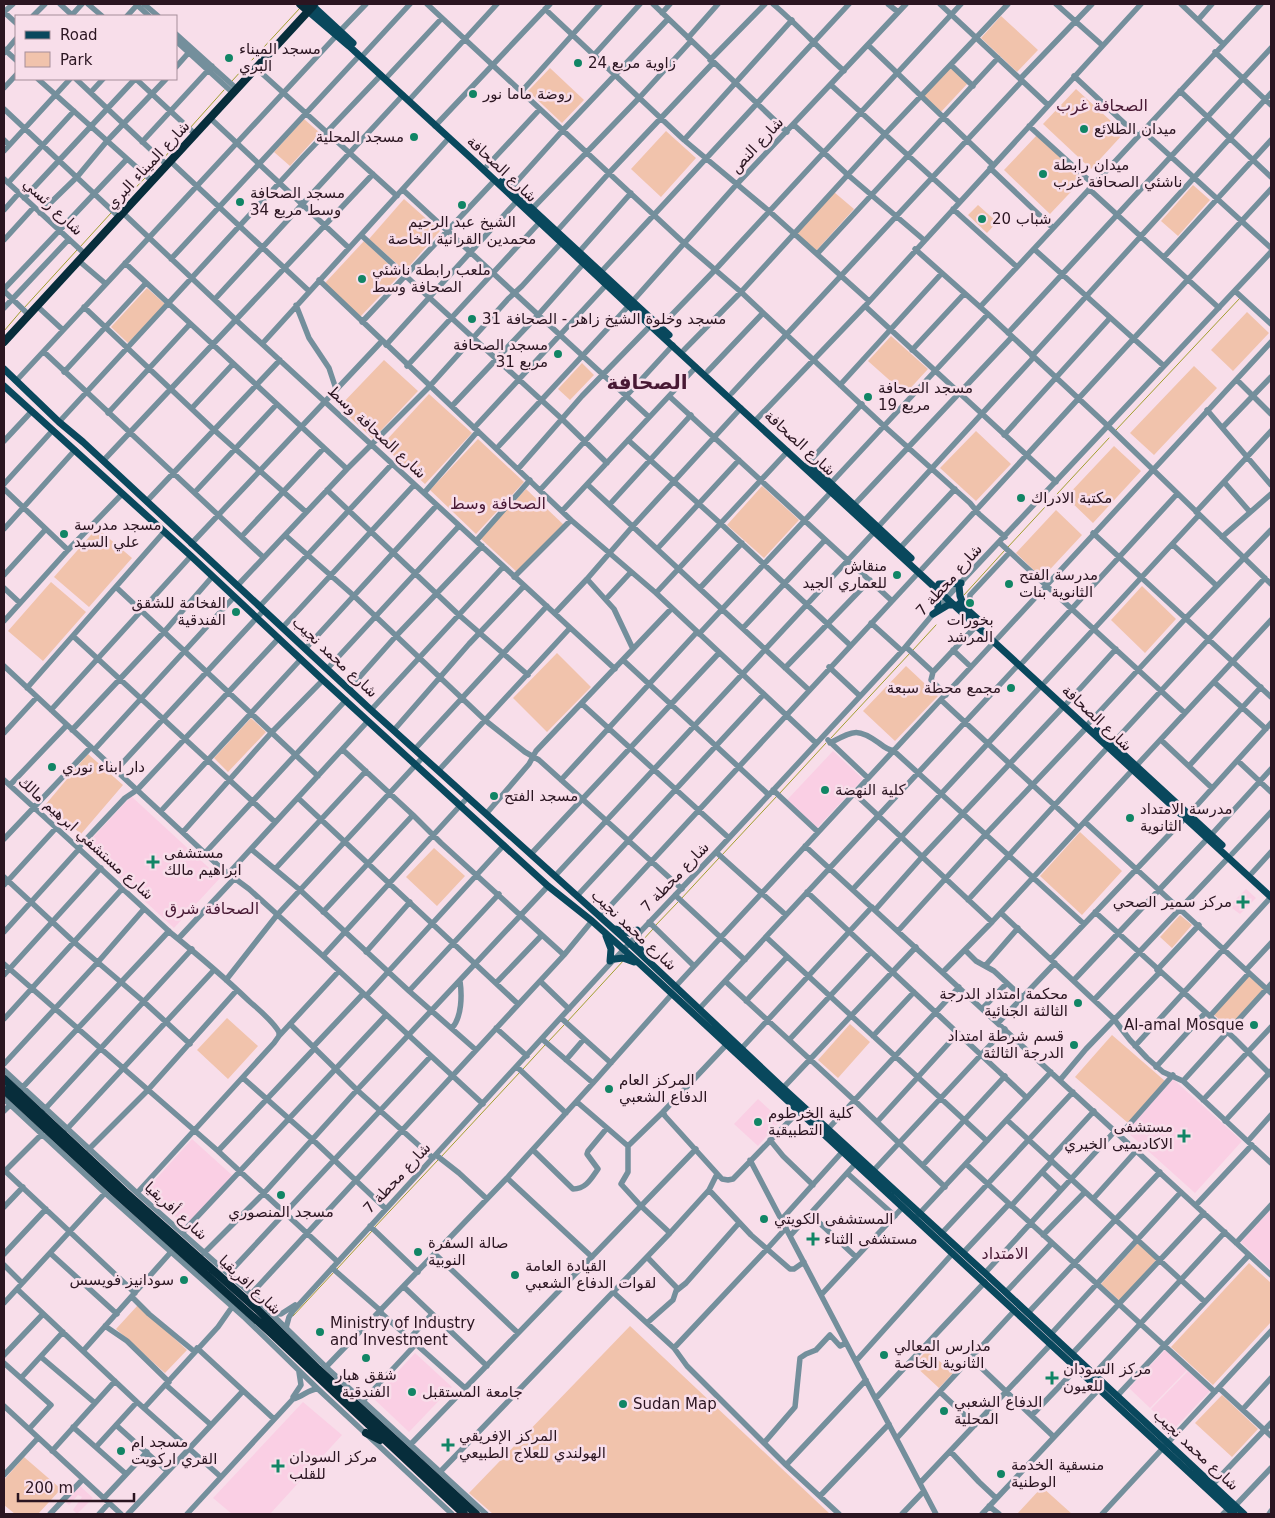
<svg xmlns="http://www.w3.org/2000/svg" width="1275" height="1518" viewBox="0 0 1275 1518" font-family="'DejaVu Sans',Vazirmatn,sans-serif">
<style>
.built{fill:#facfe4}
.green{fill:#f1c3ac}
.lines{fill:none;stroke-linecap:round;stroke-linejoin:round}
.stream{stroke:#a39f30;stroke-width:1}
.minor{stroke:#748f9c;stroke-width:5.5}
.major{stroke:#09485d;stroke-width:7}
.highway{stroke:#072d3b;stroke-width:8}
.poi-dot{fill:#118565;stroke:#f8deea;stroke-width:2}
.labels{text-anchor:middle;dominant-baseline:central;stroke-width:5;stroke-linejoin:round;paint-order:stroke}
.poi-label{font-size:15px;fill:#2b1521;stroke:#f8deea;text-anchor:start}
.street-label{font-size:15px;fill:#2b1521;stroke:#f8deea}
.neighbourhood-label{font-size:16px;fill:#481934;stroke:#f8deea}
.district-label{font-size:20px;font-weight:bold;fill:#481934;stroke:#f8deea}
</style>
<rect width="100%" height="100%" fill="#f8deea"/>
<path class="built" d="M833,751L863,779L816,829L786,801Z
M131,796L220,878L174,928L85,846Z
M1246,889L1256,898L1240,914L1229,906Z
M1173,1079L1242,1141L1195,1193L1126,1131Z
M758,1099L781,1120L758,1146L734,1124Z
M192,1139L233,1176L186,1226L146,1190Z
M1271,1209V1270L1241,1242Z
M1165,1350L1187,1370L1150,1408L1129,1388Z
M415,1353L452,1387L409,1432L373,1398Z
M1188,1371L1210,1391L1173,1430L1151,1409Z
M303,1402L342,1435L270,1514H232L213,1498Z
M79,1485L93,1498L77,1514L73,1510L82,1497L78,1495L69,1505L64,1501Z"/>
<path class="green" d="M1001,16L1038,50L1017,72L981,38Z
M949,65L968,83L940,113L921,95Z
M550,68L584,100L562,123L528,91Z
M1076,89L1124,133L1091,169L1043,124Z
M304,119L320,133L290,166L274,152Z
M666,131L696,158L661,197L631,169Z
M1037,135L1083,179L1050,214L1004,170Z
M1193,185L1210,200L1178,236L1161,221Z
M834,192L854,209L816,251L796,233Z
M404,199L440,231L405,271L369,239Z
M978,205L997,222L987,233L968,215Z
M364,241L400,275L360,317L325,283Z
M147,288L165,304L128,343L111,327Z
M1247,312L1269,333L1233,371L1211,350Z
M891,336L928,369L905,394L868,361Z
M384,360L418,391L373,439L339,407Z
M582,363L594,375L570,400L558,389Z
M1194,366L1217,388L1154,455L1130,433Z
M429,394L472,433L425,484L382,445Z
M976,431L1011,464L976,501L940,468Z
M478,439L524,482L476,534L430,490Z
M1114,446L1141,471L1093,523L1066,497Z
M762,486L799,520L764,558L727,525Z
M526,489L565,526L519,574L480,538Z
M1056,510L1082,535L1042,578L1016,553Z
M97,528L132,558L89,607L54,577Z
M51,582L86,612L43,661L8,631Z
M1142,586L1176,619L1145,653L1111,620Z
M557,653L591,687L547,732L513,698Z
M906,666L938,696L895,741L863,711Z
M251,718L266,732L228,772L214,758Z
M88,754L123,785L81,834L46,804Z
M1080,832L1122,871L1082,915L1040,876Z
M434,848L465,876L437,906L406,877Z
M1180,915L1192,925L1172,948L1160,937Z
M1249,976L1264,990L1229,1028L1213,1014Z
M227,1018L258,1046L228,1079L197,1050Z
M850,1024L870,1042L838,1078L818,1060Z
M1112,1035L1165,1081L1128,1123L1075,1077Z
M1138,1243L1156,1260L1120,1301L1101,1284Z
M1249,1263L1271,1283V1322L1213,1385L1171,1347Z
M138,1305L187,1350L165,1373L116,1329Z
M630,1326L830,1514H493L469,1493Z
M927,1350L953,1373L939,1388L914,1365Z
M1222,1395L1258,1429L1232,1457L1195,1423Z
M24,1457L61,1489L38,1514H15L4,1505V1480Z
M1042,1487L1072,1514H1017Z"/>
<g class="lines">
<path class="stream" d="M252,60L300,8
M232,81L242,70
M190,128L224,90
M164,158L187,131
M149,174L159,162
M114,210L146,177
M80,247L111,213
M24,308L77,250
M4,331L21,311
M1116,430L1240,298
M1008,547L1109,438
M964,595L1005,550
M913,650L936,625
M831,738L910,653
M780,793L826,743
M722,855L777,796
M681,899L719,858
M655,926L678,902
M642,941L653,929
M567,1022L624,960
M548,1042L564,1025
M523,1069L545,1045
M441,1157L520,1072
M374,1228L438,1160
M337,1269L372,1231
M293,1316L334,1272"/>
<path class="minor" d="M60,4L73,16
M88,4L102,16
M136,4L149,16
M144,4L158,16
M427,4L684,243L741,292L884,426L970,503L979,514L1005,537
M653,4L787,132
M773,4C798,25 819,49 844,71
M888,4L898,12
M940,4L1048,105
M1056,4L1102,45
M1181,4L1223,44
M545,9L684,140L769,211L869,301
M4,12L16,23
M4,12L13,4
M662,13L670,4
M33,16L45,4
M71,16L82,4
M127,16L138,4
M1198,20L1212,4
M340,31L366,4
M176,34L237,89
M688,38L718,4
M176,41L233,93
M868,45L993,165
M4,49L16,60
M1215,52L1271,105
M4,53L16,39
M364,54L410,4
M594,55L640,4
M710,60L765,4
M951,65L973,86
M176,67L191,50
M256,68L397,196
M388,76L442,18
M1074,76L1138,136
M38,79L152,181
M76,79L167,165
M136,79L195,134
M1020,79L1092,4
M831,85L959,202
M4,88L16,75
M1180,91L1271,177
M91,92L103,79
M521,92L600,4
M411,98L497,4
M4,109L119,217
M210,118L349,248
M794,125L848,175L924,240
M435,126L550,4
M1029,126L1093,184
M1143,131L1271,248
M4,140L9,145
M684,140L792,20
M142,142L212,66
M4,151L70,79
M170,161L309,291
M487,166L540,109
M990,168L1053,228
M4,179L85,254
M8,183L74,111
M511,188L563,130L668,19
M1089,189L1219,308
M403,190L649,417
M24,198L135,79
M532,209L640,97L691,41
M953,209L1017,267
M4,210L19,193
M40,213L77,177L107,141L166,79
M123,213L236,320L615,669
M557,231L609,173L713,63
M361,235L562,419L607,463
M4,240L34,207
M915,249L988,314L1108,426L1271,584
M1034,249L1164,366
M579,252L631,193
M817,254L998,58
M1164,257L1271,140
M171,259L359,56
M79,261L106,284
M125,263L347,469
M601,272L849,4
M319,280L571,520L656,593L816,743
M4,289L127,159
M4,291L29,315
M1235,291L1271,324
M215,299L403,95
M296,305L309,338L329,368L336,389
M37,306L63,330
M865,306L1056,482
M84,307L213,429L306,512
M980,307L1261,4
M4,308L69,239
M362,322L495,180
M660,327L715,270L961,4
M1008,333L1271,48
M262,344L449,138
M386,345L517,201
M684,350L741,292L885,134L1008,4
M912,350L964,294
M44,352L263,557
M1032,356L1271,93
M407,366L540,222
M708,371L763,313
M64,372L146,283
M1237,380L1271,414
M16,381L337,35
M840,385L942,273
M732,393L1022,81
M669,396L891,600
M452,406L538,315L584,263
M192,408L233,364
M1207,410L1271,485
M108,413L190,324
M755,421L865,306L1141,4
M59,422L303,157L381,75
M1223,427L1271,377
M474,428L607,284
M1004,435L1110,318
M628,440L720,523L850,645
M4,441L32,411
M497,448L623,312L736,185L906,4
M103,461L373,174
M808,463L862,404
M518,469L582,396L651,325
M1224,482L1250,512
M831,483L988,314
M4,484L53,430
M588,485L809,690
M4,489L68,550
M327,490L459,615L528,675
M540,490L673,345
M195,492L277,404
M424,493L478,431
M147,501L280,360
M610,504L691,415
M854,505L1012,337
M562,511L696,367
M1196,512L1271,431
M878,527L1034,357
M4,529L75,450
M1093,533L1271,697
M285,535L353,595L486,721L525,752L539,760L682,889
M242,536L324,448
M1222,537L1271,494
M476,541L530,480
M1000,543L1185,713
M191,544L382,341
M1173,545L1217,586
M658,548L739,460
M900,548L955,489
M922,569L1271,189
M4,575L46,529
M514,577L571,520
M587,579L614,609L633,649
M237,586L347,469L429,387L508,299L522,286L562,242
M4,588L20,603
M117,588L318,776
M700,588L742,543
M656,593L788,451
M606,599L631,572
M260,606L392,464
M969,612L970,595L1010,552
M555,613L587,579L633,526L741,408
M4,621L68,550L122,494
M871,623L902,651
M283,627L414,485
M743,628L825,540
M699,634L832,491
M73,636L275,822
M998,638L1271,342
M906,647L933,672L931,680L946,695
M306,648L437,505
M953,650L971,667
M623,660L769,795
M1023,662L1177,494
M4,666L137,790L279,638
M829,667L860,696
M328,668L459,526
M785,668L870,580
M933,672L977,625
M1045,682L1199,515
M1214,682L1266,729
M27,688L164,532
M349,689L396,636L482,546
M941,700L1079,828
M1067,703L1116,649
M582,704L729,838
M51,710L191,556
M371,710L503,567
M1089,723L1186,618L1271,530
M72,730L164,632L212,577
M394,730L469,644L524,586
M4,733L37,697
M828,740L868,778
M1161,740L1212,788
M830,743C853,731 857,727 879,743C884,747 888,750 894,751L1084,924
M1112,744L1265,578
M415,749L547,606
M94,750L234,597
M343,750L413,815L441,843L564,955
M1238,761L1271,792
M1189,766L1261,687
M116,770L264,610
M439,770L570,628
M4,780L172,934C198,955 224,977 249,1001C259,1010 272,1020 279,1032V1036L274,1043L137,1193
M561,780L697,632
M10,785L67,725
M773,790L818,832
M854,793L992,922
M298,798L518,1004
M161,811L301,659
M486,814L529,764L536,751L672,608
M1189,814L1271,723
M1085,822L1271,993
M183,832L272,732L323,680
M1211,835L1271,769
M4,839L91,747
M805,846L1271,1275
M78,848L125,798L137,790L222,869L249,889L323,956L483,1104
M251,849L300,890L409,991L476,1050
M716,852L786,915
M205,853L346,700
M531,854L719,653
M1232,854L1271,812
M276,868L366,771
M1252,873L1271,852
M228,874L368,721
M555,876L875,531
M4,877L74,942L143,1001L190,1044
M4,885L56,828
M853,889L1042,685
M807,892L1027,1098
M675,895L745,960
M577,896L764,694
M968,900L1108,747
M875,910L922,857L1064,706
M323,912L413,815
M1095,912L1234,1038L1271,1075
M1001,913L1113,1018L1130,1040L1147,1058L1163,1072L1183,1081L1271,1163
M600,917L919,572
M649,922L694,966
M898,931L985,835L1087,727
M4,932L79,849
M766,937L987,1141
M178,939L234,879
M965,950L976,961L994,971L1022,997
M366,952L410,902
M323,956L468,797
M1051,959L1185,818
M4,964L218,1151L338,1262
M985,966L1018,928
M1157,970L1199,925
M1246,970L1271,943
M943,972L992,922L1271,620
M4,975L101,868
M226,980L277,915L423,757
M1074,980L1208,838
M540,981L569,1009
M725,981L854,1100L945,1187
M496,983L542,935
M675,987L995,641
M409,991L499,894
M366,996L504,845
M1094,1000L1229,857
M746,1001L787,957
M699,1009L1019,664
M982,1009L1007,983
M1210,1016L1249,973
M561,1018L611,1063
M4,1019L122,889
M998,1023L1055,963
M290,1024L357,1090L433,1158
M452,1028C462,1017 462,995 460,981
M496,1028L527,1056
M279,1036L339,971
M873,1036L914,992
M789,1040L871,952
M728,1043L663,1112L665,1116L722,1179L728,1180L733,1179L799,1111
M1135,1046L1271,897
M313,1047L363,994
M741,1049L872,907
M566,1060L584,1039
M4,1064L98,962L144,909
M517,1067L566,1113
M1156,1067L1205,1013
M4,1070L137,1193L251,1294L326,1367L486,1514
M243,1078L313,1140L386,1209
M1060,1080L1086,1049L1160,972
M1183,1081L1271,984
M593,1083L672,994
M22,1088L169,931
M783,1088L916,947
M4,1099L105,1193L245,1318L318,1389L452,1514
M1203,1100L1271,1027
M577,1102L628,1146
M45,1109L192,949
M4,1111L10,1105
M663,1112L628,1146V1172L621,1184L641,1206L670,1233
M1007,1120L1205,1302
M1225,1121L1271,1071
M877,1122L958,1033
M67,1129L214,970
M828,1129L959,987
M1120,1135L1173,1075
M770,1140L783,1156L813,1185
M1248,1141L1271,1115
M89,1149L147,1091L237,990
M533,1150L573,1189C586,1189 591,1179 598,1169L587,1154L588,1151L607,1128
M218,1151L315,1048
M436,1155L459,1173L487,1199
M1050,1159L1094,1111
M750,1160L936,1514
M966,1164L1215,1392
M923,1165L1005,1076
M4,1170L135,1293
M5,1171L42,1134
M873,1171L1005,1029
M1042,1172L1061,1190
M847,1173L895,1216
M507,1178L592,1257
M1093,1199L1137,1150
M1196,1205L1252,1145
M1011,1206L1052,1161
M4,1207L23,1187
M810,1214L856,1257
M918,1215L1051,1072
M781,1220L843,1151
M370,1226L418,1272
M786,1228L767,1249L790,1269H794L804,1262
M182,1233L386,1015
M941,1234L1073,1092
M1043,1235L1085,1192
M790,1236L856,1163
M1236,1243L1271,1205
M50,1253L117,1314
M204,1253L264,1193L357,1090L548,886
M963,1253L1009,1204
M4,1254L46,1209
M435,1254L518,1333
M647,1257L678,1289
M4,1265L22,1283
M332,1268L381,1311
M985,1273L1115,1131
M228,1274L431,1056
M404,1287L487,1366
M17,1289L137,1402L221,1477
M613,1292L674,1348L687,1366L786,1465L839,1514
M1006,1292L1052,1243
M251,1294L564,955L592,921
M821,1295L903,1207
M132,1297L149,1314L195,1352
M4,1303L105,1193
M380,1312L465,1388
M271,1313L281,1314L295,1305
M1028,1313L1160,1172
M647,1323L673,1300L676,1291L686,1283L739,1223
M105,1326L127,1341L169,1382
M286,1328L289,1317L293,1311L607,967L716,852L902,651L950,594L1271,252
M1051,1334L1181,1192
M409,1339L432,1314
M197,1348L274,1419
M674,1348L767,1249L751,1235L709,1190
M83,1351L171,1252
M1072,1354L1204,1213
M4,1355L43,1314
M41,1357L95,1403
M971,1358L1054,1437
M856,1361L953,1253
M4,1363L51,1405L29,1429
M326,1367L507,1178L593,1083L542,1039
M1094,1374L1225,1232
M21,1378L63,1332
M166,1385L210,1424
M1219,1388L1271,1436
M940,1392L975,1425
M1117,1396L1249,1255
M876,1398L985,1282
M293,1399V1397L301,1385L299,1372
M363,1401L416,1344
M4,1406L121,1514
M144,1408L218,1327L232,1307
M1243,1409L1271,1378
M1032,1415L1077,1368
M116,1425L167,1471
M73,1427L126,1474
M897,1438L1015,1310
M764,1443L795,1407L800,1358L806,1354L816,1350L830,1335L840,1346L846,1343
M411,1444L696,1149
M96,1447L137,1402
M52,1451L115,1381
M950,1451L979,1482L996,1498
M786,1465L866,1380
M440,1472L670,1233L709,1190L717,1174
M4,1475L38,1438
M920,1483L1051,1344
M1213,1484L1271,1423
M820,1496L889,1424
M104,1498L147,1452
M989,1506L999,1514
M1235,1506L1271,1468
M50,1514L83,1479
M99,1514L109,1503
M128,1514L243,1391
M187,1514L293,1399C303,1397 308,1389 318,1389
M902,1514L924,1491
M982,1514L1099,1389
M1102,1514L1271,1331
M1223,1514L1228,1509
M1269,1514L1271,1511"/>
<path class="major" d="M315,4L313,6L353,43
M308,11L349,46L471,158L628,305L1271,897
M502,181L669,335
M4,369L59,422L83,442L371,710L627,941L783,1088L985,1273L1244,1514
M4,386L191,556L323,680L548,886L592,921L641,965L1234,1514
M811,465L911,558
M939,584L961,583
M959,585L960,596L964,606
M934,588L937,594L938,608
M960,603L980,621
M933,614L948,605H956
M1097,730L1222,845
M616,929L629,933L637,930
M638,935V944L642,953
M606,936L611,949L610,961
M615,959L623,958L634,962"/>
<path class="highway" d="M300,4L308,11
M4,342L313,6L310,4
M4,1079L125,1192L258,1310L318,1369L476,1514
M4,1090L113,1191L271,1333L464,1514
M366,1433L380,1440"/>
</g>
<g class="poi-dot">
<circle cx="229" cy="58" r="5"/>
<circle cx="578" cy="63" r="5"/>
<circle cx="473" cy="94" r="5"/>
<circle cx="1084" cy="129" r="5"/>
<circle cx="414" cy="137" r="5"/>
<circle cx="1043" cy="174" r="5"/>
<circle cx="240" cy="202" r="5"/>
<circle cx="462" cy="205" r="5"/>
<circle cx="982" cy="219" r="5"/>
<circle cx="362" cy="279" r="5"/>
<circle cx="472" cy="319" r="5"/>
<circle cx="558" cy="354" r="5"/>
<circle cx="868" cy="397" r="5"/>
<circle cx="1021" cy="498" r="5"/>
<circle cx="64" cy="534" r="5"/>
<circle cx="897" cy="575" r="5"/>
<circle cx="1009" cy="584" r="5"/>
<circle cx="970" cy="603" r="5"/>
<circle cx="236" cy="612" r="5"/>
<circle cx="1011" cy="688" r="5"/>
<circle cx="52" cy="767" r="5"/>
<circle cx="825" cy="790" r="5"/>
<circle cx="494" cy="796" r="5"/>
<circle cx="1130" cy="818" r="5"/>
<path d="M150.5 854.5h5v5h5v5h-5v5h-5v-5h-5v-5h5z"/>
<path d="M1240.5 894.5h5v5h5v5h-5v5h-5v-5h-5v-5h5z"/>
<circle cx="1078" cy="1003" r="5"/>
<circle cx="1254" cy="1025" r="5"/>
<circle cx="1074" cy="1045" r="5"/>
<circle cx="609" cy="1089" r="5"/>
<circle cx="758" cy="1122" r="5"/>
<path d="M1181.5 1128.5h5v5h5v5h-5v5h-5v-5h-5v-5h5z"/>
<circle cx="281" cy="1195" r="5"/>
<circle cx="764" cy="1219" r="5"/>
<path d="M810.5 1231.5h5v5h5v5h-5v5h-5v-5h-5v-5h5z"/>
<circle cx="418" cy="1252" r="5"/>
<circle cx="515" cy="1275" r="5"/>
<circle cx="184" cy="1280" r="5"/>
<circle cx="320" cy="1332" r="5"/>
<circle cx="884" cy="1355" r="5"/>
<circle cx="366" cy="1358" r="5"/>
<path d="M1049.5 1370.5h5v5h5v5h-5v5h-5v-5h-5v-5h5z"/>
<circle cx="412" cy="1392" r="5"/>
<circle cx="623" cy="1404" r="5"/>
<circle cx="944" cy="1411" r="5"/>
<path d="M445.5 1437.5h5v5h5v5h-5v5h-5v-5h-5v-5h5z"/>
<circle cx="121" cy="1451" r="5"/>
<path d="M275.5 1458.5h5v5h5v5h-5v5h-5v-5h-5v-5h5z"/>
<circle cx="1001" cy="1474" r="5"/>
</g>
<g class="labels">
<g class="poi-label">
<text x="239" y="49">مسجد الميناء<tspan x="239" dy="17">البري</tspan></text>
<text x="588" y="63">زاوية مربع 24</text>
<text x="483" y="94">روضة ماما نور</text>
<text x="1094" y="129">ميدان الطلائع</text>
<text x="404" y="137" text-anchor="end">مسجد المحلية</text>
<text x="1053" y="165">ميدان رابطة<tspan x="1053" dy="17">ناشئي الصحافة غرب</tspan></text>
<text x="250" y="193">مسجد الصحافة<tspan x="250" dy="17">وسط مربع 34</tspan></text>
<text x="992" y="219">شباب 20</text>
<text x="462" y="222" text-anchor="middle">الشيخ عبد الرحيم<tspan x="462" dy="17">محمدين القرانية الخاصة</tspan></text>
<text x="372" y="270">ملعب رابطة ناشئي<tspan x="372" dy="17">الصحافة وسط</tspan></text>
<text x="482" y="319">مسجد وخلوة الشيخ زاهر - الصحافة 31</text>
<text x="548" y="345" text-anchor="end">مسجد الصحافة<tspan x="548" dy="17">مربع 31</tspan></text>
<text x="878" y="388">مسجد الصحافة<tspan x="878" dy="17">مربع 19</tspan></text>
<text x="1031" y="498">مكتبة الادراك</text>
<text x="74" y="525">مسجد مدرسة<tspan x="74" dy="17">علي السيد</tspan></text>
<text x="887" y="566" text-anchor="end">منقاش<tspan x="887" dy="17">للعماري الجيد</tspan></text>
<text x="1019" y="575">مدرسة الفتح<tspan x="1019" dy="17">الثانوية بنات</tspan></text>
<text x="226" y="603" text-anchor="end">الفخامة للشقق<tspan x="226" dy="17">الفندقية</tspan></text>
<text x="970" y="620" text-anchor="middle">بخورات<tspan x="970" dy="17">المرشد</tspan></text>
<text x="1001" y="688" text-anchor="end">مجمع محطة سبعة</text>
<text x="62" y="767">دار ابناء نوري</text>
<text x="835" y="790">كلية النهضة</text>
<text x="504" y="796">مسجد الفتح</text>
<text x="1140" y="809">مدرسة الامتداد<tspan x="1140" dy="17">الثانوية</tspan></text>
<text x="164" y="853">مستشفى<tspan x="164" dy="17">ابراهيم مالك</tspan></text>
<text x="1232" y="902" text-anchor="end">مركز سمير الصحي</text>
<text x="1068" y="994" text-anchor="end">محكمة امتداد الدرجة<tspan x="1068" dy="17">الثالثة الجنائية</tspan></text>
<text x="1244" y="1025" text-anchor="end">Al-amal Mosque</text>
<text x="1064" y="1036" text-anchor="end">قسم شرطة امتداد<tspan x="1064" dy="17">الدرجة الثالثة</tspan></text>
<text x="619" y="1080">المركز العام<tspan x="619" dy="17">الدفاع الشعبي</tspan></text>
<text x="768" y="1113">كلية الخرطوم<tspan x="768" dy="17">التطبيقية</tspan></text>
<text x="1173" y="1127" text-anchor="end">مستشفى<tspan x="1173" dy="17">الاكاديميى الخيري</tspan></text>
<text x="281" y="1212" text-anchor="middle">مسجد المنصوري</text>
<text x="774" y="1219">المستشفى الكويتي</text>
<text x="824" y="1239">مستشفى الثناء</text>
<text x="428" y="1243">صالة السفرة<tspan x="428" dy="17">النوبية</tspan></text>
<text x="525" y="1266">القيادة العامة<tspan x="525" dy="17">لقوات الدفاع الشعبي</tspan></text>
<text x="174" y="1280" text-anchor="end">سودانيز فويسس</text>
<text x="330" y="1323">Ministry of Industry<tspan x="330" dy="17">and Investment</tspan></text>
<text x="894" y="1346">مدارس المعالي<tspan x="894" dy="17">الثانوية الخاصة</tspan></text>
<text x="1063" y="1369">مركز السودان<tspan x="1063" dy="17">للعيون</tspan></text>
<text x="366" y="1375" text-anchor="middle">شقق هبار<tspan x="366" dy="17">الفندقية</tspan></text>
<text x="422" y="1392">جامعة المستقبل</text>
<text x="954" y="1402">الدفاع الشعبي<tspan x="954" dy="17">المحلية</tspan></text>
<text x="633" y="1404">Sudan Map</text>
<text x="459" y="1436">المركز الإفريقي<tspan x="459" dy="17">الهولندي للعلاج الطبيعي</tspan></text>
<text x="131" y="1442">مسجد ام<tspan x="131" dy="17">القري اركويت</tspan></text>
<text x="289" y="1457">مركز السودان<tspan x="289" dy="17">للقلب</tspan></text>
<text x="1011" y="1465">منسقية الخدمة<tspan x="1011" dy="17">الوطنية</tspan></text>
</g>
<g class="street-label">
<text transform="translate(757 145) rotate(-47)">شارع النص</text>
<text transform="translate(148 165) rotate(-47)">شارع الميناء البري</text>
<text transform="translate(502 169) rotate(43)">شارع الصحافة</text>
<text transform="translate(53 207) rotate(43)">شارع رئسي</text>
<text transform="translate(377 432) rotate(43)">شارع الصحافة وسط</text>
<text transform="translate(800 443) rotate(42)">شارع الصحافة</text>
<text transform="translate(949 580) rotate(-48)">شارع محطة 7</text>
<text transform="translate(335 657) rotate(43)">شارع محمد نجيب</text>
<text transform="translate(1097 718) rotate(43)">شارع الصحافة</text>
<text transform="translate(86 838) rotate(42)">شارع مستشفي ابرهيم مالك</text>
<text transform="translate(675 877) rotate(-46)">شارع محطة 7</text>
<text transform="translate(634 930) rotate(43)">شارع محمد نجيب</text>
<text transform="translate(397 1178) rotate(-47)">شارع محطة 7</text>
<text transform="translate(176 1211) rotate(42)">شارع أفريقيا</text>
<text transform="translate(250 1285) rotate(43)">شارع افريقيا</text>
<text transform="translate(1196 1450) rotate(43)">شارع محمد نجيب</text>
</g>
<g class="neighbourhood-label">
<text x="1102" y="105">الصحافة غرب</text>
<text x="498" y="503">الصحافة وسط</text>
<text x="212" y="908">الصحافة شرق</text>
<text x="1005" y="1253">الامتداد</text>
</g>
<g class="district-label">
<text x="647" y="382">الصحافة</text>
</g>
</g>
<rect width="1275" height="1518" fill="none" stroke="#2b1521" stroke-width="10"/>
<rect x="15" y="15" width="162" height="65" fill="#f8deea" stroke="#a68e9a"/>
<rect x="25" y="31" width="25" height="8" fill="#09485d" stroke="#a68e9a"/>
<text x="60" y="40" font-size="15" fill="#2b1521">Road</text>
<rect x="25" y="52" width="25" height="15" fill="#f1c3ac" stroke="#a68e9a"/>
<text x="60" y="65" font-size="15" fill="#2b1521">Park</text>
<path d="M18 1493v8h116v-8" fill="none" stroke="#2b1521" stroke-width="2.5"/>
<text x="25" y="1493" font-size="15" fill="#2b1521" stroke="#f8deea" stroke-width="4" paint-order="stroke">200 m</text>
</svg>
